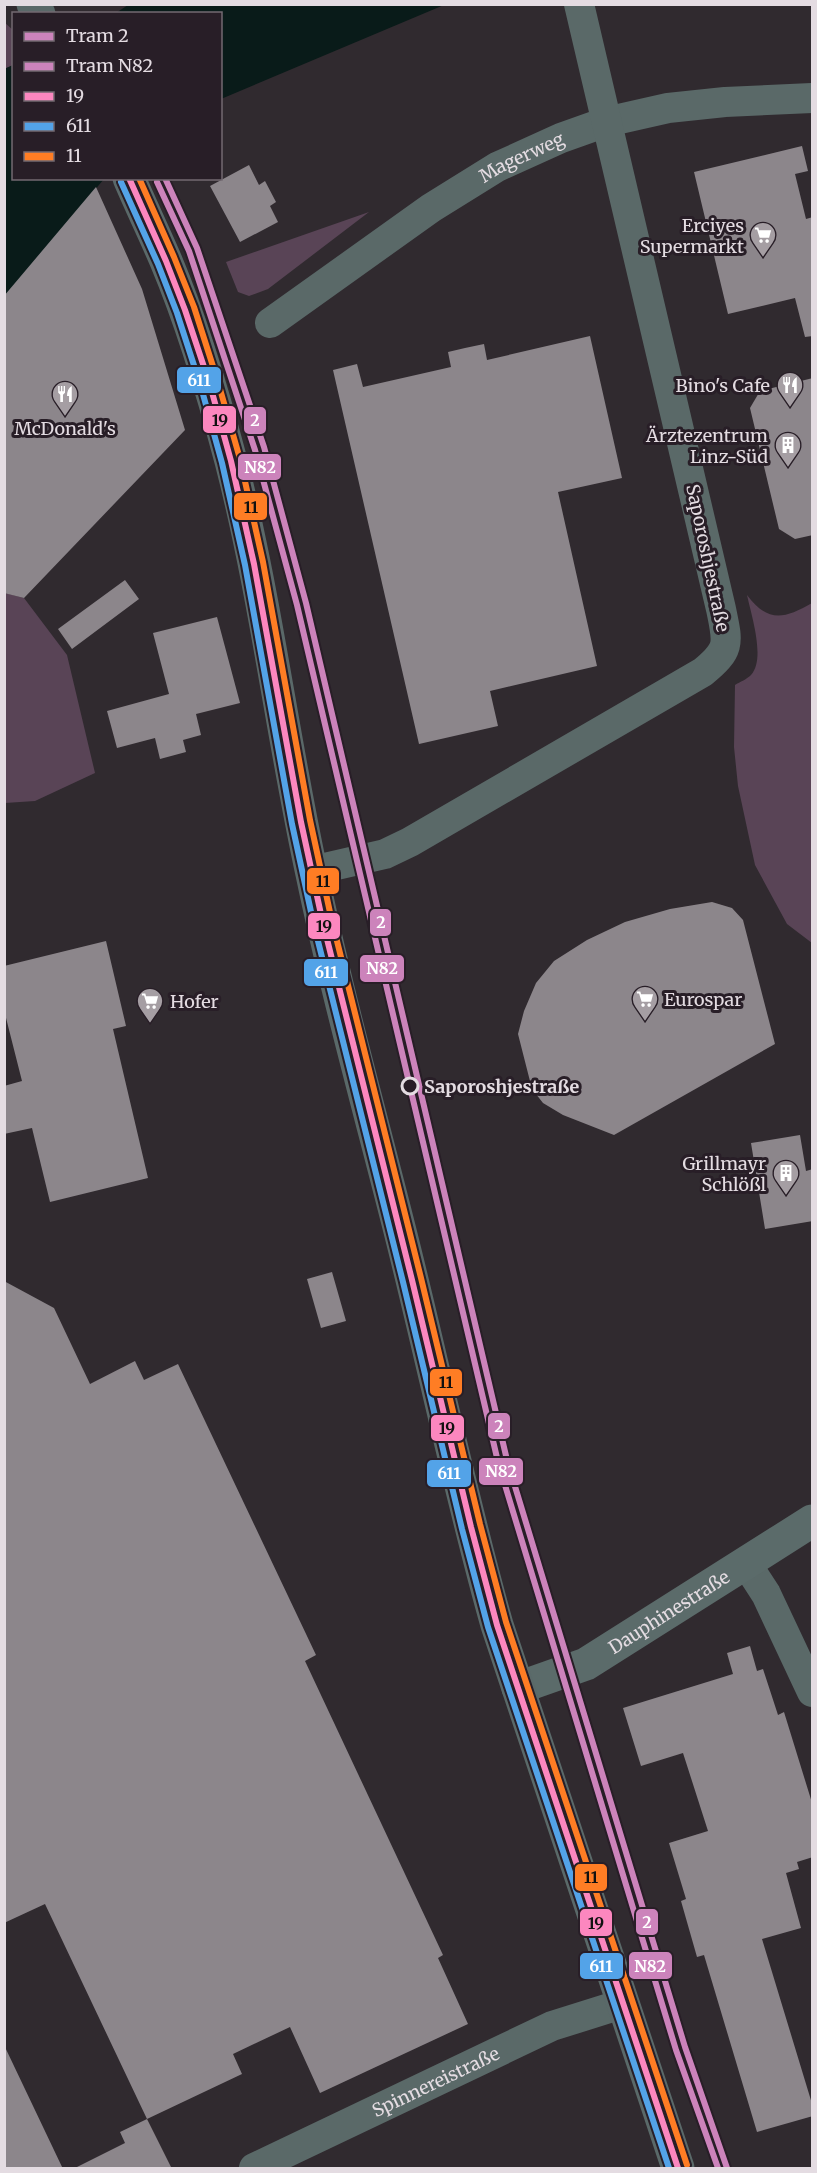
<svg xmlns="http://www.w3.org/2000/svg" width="817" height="2173" viewBox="0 0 817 2173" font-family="Merriweather,serif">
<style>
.green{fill:#594456}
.water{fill:#091b19}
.building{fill:#8c868b}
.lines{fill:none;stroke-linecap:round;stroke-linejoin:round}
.street{stroke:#5a6968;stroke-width:30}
.secondary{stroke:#5b6b6a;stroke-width:33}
.primary{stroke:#5a6969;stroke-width:33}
.bus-1-casing{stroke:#281e27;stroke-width:10}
.bus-2-casing{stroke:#281e27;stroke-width:10}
.bus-3-casing{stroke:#281e27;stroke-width:10}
.bus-1{stroke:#fc87bf;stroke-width:6}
.bus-2{stroke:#53a3e8;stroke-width:6}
.bus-3{stroke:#ff7d24;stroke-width:6}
.tram-1-casing{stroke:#281e27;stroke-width:10}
.tram-2-casing{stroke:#281e27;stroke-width:10}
.tram-1{stroke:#cc83bb;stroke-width:6}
.tram-2{stroke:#cc83bb;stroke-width:6}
.stop-dot{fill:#281e27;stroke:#e4dce2;stroke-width:3}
.labels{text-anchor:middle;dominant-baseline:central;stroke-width:6;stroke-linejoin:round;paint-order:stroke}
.street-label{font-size:18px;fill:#e4dce2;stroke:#281e27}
.poi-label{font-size:18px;fill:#e4dce2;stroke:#281e27;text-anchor:end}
.stop-label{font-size:18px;font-weight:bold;fill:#e4dce2;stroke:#281e27;text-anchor:start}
.line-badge{stroke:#281e27;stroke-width:2}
.badge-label{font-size:16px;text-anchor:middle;font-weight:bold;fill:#fff}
.pale-badge-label{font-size:16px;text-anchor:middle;font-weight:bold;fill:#111}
</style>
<rect width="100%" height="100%" fill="#302a2f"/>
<path class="green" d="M4,22L14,31L13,65L5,69Z
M369,212L268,289L249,296L238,292L226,262Z
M5,593L24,598L67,655L95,773L35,801L5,803Z
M747,595C768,623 784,619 812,603V943L787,924L755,865L738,786L734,747L735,685C740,682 747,679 751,675C766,659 751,614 747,595Z"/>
<path class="water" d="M128,5V4L444,5L221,99L220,14L116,13Z
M13,65L14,178L104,179L5,296L4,69Z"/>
<path class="building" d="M802,146L808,171L795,174L806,219L813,217V336L805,337L795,298L728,314L694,172Z
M249,165L259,185L265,181L276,202L270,206L278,222L240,242L210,186Z
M96,187L142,289L185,430L24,598L4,593V296Z
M590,336L622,478L558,492L597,666L490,691L498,726L419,744L333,370L357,364L363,387L451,367L448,352L465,348L484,344L487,360Z
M813,378V535L795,539L779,529L750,408L760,391Z
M125,580L139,599L72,649L58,629Z
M217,617L240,703L196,714L201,735L183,740L186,752L160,759L155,738L117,748L107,711L169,694L153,633Z
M712,902L732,908L743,920L775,1044L614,1135L563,1115L543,1103L532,1089L518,1034L524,1011L536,983L554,961L587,940L625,922L670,909Z
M106,941L126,1026L113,1029L148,1178L50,1202L32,1128L4,1134V1086L22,1081L4,1010V966Z
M800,1135L806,1171L813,1169V1221L765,1229L751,1143Z
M332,1272L346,1321L321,1328L307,1279Z
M4,1281L54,1308L90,1384L135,1361L144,1380L178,1364L316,1655L305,1661L443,1955L438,1958L468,2024L320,2093L290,2027L233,2054L242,2074L147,2119L45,1904L4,1923Z
M750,1646L757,1671L763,1669L778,1715L784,1712L813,1806V1857L797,1862L799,1869L786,1873L801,1928L762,1939L813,2107V2116L757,2132L704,1955L697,1957L681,1901L686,1899L669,1843L708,1831L683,1753L641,1766L623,1708L733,1674L727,1653Z
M4,2045L63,2169H4Z
M147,2119L172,2169H73L125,2143L120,2132Z"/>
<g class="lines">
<g class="street">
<path id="s1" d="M270,323L431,208L497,167L561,138L606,122L668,108L725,102L812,98"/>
<path d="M311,871L385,854L410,842L703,672C731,649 728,643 721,609L579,4"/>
<path d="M746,1563L766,1594L812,1692"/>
<path id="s2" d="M254,2168L552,2026L622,2004"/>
</g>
<path class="secondary" id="s3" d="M518,1688L586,1664L812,1521"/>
<path class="primary" d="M33,4L39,14
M129,178C141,206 154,233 166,261C193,325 213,393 231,461C266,597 282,736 312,874C337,994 370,1112 400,1231C433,1362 460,1494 497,1625L678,2168"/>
<g class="bus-1-casing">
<path id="bus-1" d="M129,178L166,261L185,310L210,385L231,461L254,564L301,822L322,919L412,1280L471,1527L497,1625L678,2168"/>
</g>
<g class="bus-2-casing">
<path id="bus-2" d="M121,182L158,264L177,313L201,387L222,463L245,565L292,824L313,921L403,1282L462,1529L488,1627L669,2168"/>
</g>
<g class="bus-3-casing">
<path id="bus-3" d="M139,178L174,257L194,307L218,382L240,459L263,562L310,820L331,917L421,1278L480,1524L506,1622L687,2165"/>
</g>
<use href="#bus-1" class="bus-1"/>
<use href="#bus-2" class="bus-2"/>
<use href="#bus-3" class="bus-3"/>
<g class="tram-1-casing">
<path id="tram-1" d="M165,178L197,248L264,447L306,603L507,1460L685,2047L727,2168"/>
</g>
<g class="tram-2-casing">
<path id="tram-2" d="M157,182L189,251L255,450L297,605L498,1462L676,2050L718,2168"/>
</g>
<use href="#tram-1" class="tram-1"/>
<use href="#tram-2" class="tram-2"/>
</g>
<defs>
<g id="supermarket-pin" transform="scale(1.35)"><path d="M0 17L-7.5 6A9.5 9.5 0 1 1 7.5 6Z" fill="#a59ea3" stroke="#281e27"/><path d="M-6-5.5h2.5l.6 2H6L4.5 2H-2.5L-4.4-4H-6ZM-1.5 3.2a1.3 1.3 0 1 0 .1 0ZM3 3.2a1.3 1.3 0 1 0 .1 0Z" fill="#fff"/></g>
<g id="restaurant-pin" transform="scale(1.35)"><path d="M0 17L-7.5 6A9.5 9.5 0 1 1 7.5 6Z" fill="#a59ea3" stroke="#281e27"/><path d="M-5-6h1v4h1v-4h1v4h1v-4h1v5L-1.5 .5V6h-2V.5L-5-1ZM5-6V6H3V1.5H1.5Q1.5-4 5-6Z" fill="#fff"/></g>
<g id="building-pin" transform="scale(1.35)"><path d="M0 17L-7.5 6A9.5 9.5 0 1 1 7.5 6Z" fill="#a59ea3" stroke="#281e27"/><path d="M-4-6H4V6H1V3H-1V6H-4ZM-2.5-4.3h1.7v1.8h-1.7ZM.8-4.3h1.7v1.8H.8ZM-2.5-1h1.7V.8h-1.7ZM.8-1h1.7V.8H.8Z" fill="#fff"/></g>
</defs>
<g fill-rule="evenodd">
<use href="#supermarket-pin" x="763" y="235"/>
<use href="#restaurant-pin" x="790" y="385"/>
<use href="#restaurant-pin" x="65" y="394"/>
<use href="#building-pin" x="788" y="445"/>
<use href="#supermarket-pin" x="645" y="999"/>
<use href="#supermarket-pin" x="150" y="1001"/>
<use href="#building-pin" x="786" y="1173"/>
</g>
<circle class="stop-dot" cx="410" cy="1086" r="8"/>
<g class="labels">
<g class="street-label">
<text stroke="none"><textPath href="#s1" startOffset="302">Magerweg</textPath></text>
<text transform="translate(708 558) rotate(78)">Saporoshjestraße</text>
<text stroke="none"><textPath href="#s3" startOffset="170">Dauphinestraße</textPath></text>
<text stroke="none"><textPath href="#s2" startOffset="201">Spinnereistraße</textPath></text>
</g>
<g class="poi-label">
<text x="744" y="225">Erciyes<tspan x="744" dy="21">Supermarkt</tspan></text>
<text x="770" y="385">Bino's Cafe</text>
<text x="65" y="428" text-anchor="middle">McDonald's</text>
<text x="768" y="435">Ärztezentrum<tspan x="768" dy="21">Linz-Süd</tspan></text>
<text x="664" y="999" text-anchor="start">Eurospar</text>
<text x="170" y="1001" text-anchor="start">Hofer</text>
<text x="766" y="1163">Grillmayr<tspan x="766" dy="21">Schlößl</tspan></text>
</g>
<g class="stop-label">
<text x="424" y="1086">Saporoshjestraße</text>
</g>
</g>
<g class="line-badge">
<rect x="176" y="366" width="46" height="28" rx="6" fill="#53a3e8"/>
<rect x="202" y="405" width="35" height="29" rx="6" fill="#fc87bf"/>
<rect x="243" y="406" width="24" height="29" rx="6" fill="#cc83bb"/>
<rect x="237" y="453" width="45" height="28" rx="6" fill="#cc83bb"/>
<rect x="233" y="492" width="35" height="29" rx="6" fill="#ff7d24"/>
<rect x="306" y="867" width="34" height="28" rx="6" fill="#ff7d24"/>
<rect x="369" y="908" width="23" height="29" rx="6" fill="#cc83bb"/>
<rect x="307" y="912" width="34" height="28" rx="6" fill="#fc87bf"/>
<rect x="359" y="954" width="46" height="29" rx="6" fill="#cc83bb"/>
<rect x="303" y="958" width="46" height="29" rx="6" fill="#53a3e8"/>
<rect x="429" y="1368" width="34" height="29" rx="6" fill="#ff7d24"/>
<rect x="487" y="1412" width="24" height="28" rx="6" fill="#cc83bb"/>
<rect x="430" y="1414" width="35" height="28" rx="6" fill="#fc87bf"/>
<rect x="478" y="1457" width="46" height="29" rx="6" fill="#cc83bb"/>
<rect x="426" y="1459" width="46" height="29" rx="6" fill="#53a3e8"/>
<rect x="574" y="1863" width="34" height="29" rx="6" fill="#ff7d24"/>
<rect x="635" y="1908" width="24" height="28" rx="6" fill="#cc83bb"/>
<rect x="579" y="1908" width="34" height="29" rx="6" fill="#fc87bf"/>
<rect x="628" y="1951" width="45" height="29" rx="6" fill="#cc83bb"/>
<rect x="579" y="1952" width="45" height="28" rx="6" fill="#53a3e8"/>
</g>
<g class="badge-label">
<text x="199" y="386">611</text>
<text x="255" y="426">2</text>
<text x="260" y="473">N82</text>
<text x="381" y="928">2</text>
<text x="382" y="974">N82</text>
<text x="326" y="978">611</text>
<text x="499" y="1432">2</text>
<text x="501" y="1477">N82</text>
<text x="449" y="1479">611</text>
<text x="647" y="1928">2</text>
<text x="650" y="1972">N82</text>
<text x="601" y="1972">611</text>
</g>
<g class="pale-badge-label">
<text x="220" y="426">19</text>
<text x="251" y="513">11</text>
<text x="323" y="887">11</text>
<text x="324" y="932">19</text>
<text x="446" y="1388">11</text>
<text x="447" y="1434">19</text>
<text x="591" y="1883">11</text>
<text x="596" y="1929">19</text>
</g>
<rect width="817" height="2173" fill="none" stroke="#e4dce2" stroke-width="12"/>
<rect x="12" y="12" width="210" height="168" fill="#281e27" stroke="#736a72" stroke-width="1.5"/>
<rect x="24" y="32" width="30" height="9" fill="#cc83bb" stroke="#736a72" stroke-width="1.5"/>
<text x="66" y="42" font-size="18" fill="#e4dce2">Tram 2</text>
<rect x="24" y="62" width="30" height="9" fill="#cc83bb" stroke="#736a72" stroke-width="1.5"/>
<text x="66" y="72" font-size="18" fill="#e4dce2">Tram N82</text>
<rect x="24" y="92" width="30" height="9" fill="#fc87bf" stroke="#736a72" stroke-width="1.5"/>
<text x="66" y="102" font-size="18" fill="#e4dce2">19</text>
<rect x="24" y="122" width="30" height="9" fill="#53a3e8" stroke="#736a72" stroke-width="1.5"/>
<text x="66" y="132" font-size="18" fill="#e4dce2">611</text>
<rect x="24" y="152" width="30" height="9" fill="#ff7d24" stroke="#736a72" stroke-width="1.5"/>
<text x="66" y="162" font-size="18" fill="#e4dce2">11</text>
</svg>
